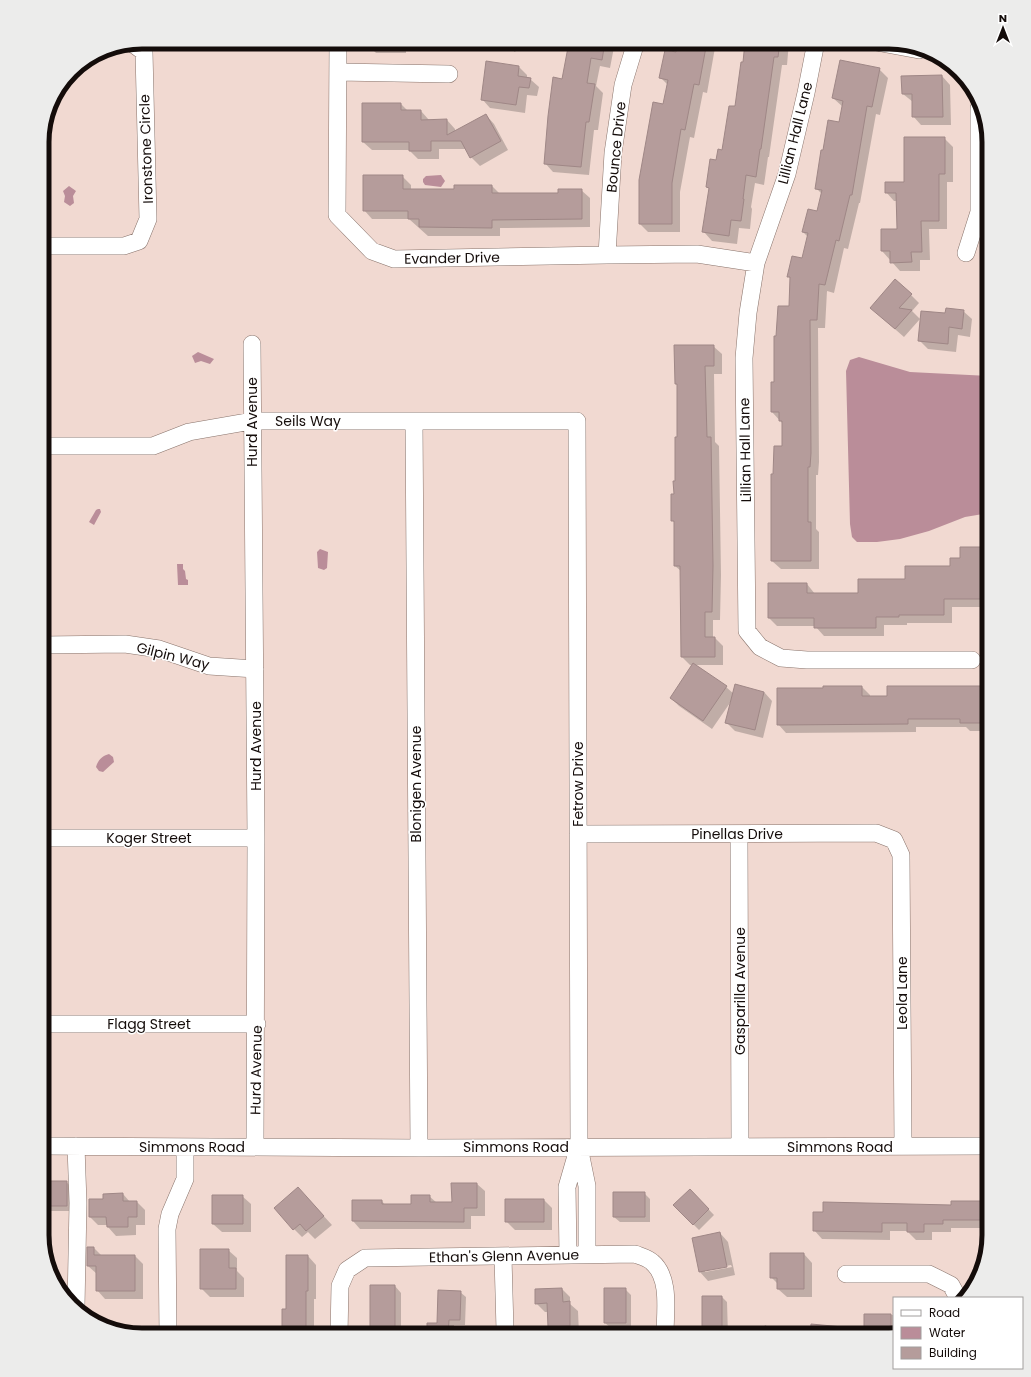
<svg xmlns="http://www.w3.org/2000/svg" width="1031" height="1377" viewBox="0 0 1031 1377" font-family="Poppins,sans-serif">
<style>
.water{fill:#ba8d99}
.shadow{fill:#0003;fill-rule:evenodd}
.building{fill:#b59c9b;stroke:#9f8786}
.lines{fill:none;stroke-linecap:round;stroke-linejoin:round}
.minor-casing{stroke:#88736b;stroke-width:18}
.minor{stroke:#fff;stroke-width:17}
.labels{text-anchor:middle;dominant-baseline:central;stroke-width:3;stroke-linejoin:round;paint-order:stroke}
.street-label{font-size:14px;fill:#140c0a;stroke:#fff}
.rim{fill:none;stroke:#140c0a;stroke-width:5}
</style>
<rect width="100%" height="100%" fill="#f1d9d1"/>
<path class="water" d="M441,175L445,181L441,187L425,185L423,182V179L426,176Z
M69,186L76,191L73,196L74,203L70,206L64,202L65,196L63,191Z
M198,352L214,359L210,364L201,361L195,363L192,356Z
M859,357L910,372L989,376V513L965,517L929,531L900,539L877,542H857L852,537L850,524L846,371L850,360Z
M98,509H100L101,512L94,525L89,522L96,510Z
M320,549L328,552L327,568L324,570L318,568L317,552Z
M177,564H183V569L185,571L186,579L188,580V585H178Z
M109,754L113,757L114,762L103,772L99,771L96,767C98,760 102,756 109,754Z"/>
<path class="shadow" d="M368,42H406V53H376L368,45Z
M501,42H522L515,52Z
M570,42H615L610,68L600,66L596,86L603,93L598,130H594L589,175L553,172L545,163Z
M672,42H719H716L707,93L703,92L694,138L690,137L680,192V232H648L640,224L668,85L661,78L672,52Z
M746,42H789L787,65H782L769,157H768L764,185L755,183L751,207L752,209L750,229L739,228L737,244L712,241L704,232L710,189L707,187L717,161L723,151L736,108L744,63Z
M519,67L527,75V78L530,79L539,87L537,96L527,95L525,113L490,108L482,99Z
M879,69L888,78L880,115L876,114L860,203H859L848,249L844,248L834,293L827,291L825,328H818L819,462L818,475H816V529L819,532V569H781L772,561L774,475L783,447V424L772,412L777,337L790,307L791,279L788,276L803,260L808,237L803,232L818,212L822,194L816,188L824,152L840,123L843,107L833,98Z
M942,76L950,85L951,125H921L913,116V102L903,94Z
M401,104L408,111H421L429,120H447L455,129V132L486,115L494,124L508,150L480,166L471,157L467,149H439V159H418L409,150H372L363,142Z
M944,138L953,147V182H947V229H929L930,260H920V271H900L882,251L898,230L897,201H894L886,192L905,183Z
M402,176L411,185V190H455L492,186L500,194H559L581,190L590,198V227L500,228V236H428L409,219H372L364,210Z
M911,295L919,303L912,311L920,319L904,337L880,316Z
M963,311L972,319L970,337L958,335L956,352L928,349L919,340L946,314Z
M713,346L722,354V374H714L715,442L719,446L721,575L720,620H713V638H715L723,646V665H694L726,687L734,694L764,692L772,701L763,738L735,731L726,722L732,700L712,729L679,706L671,698L693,665H690L682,657L681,571L675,566V523L672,520L676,482L678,438V386L676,384Z
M961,548H989V607H952V623H907V625H884V636H824L815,626H777L769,618L807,584L815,594H859L951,567L961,559Z
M862,687L870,695V697H888L985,687L989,691V731H970L966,727H916V732L786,733L778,724L824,689Z
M66,1182L72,1187V1211H49L43,1206Z
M477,1184L485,1191V1216H471V1229H360L353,1221L382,1201L385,1205H412L429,1196L437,1203H453Z
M298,1188L332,1225L315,1239L308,1232L302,1237L294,1229Z
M690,1190L714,1215L699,1230L674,1205Z
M123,1194L130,1202H137L145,1210V1225H136V1235L116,1236L108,1227L107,1225H98L90,1217L104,1200Z
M645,1194L650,1199V1222H620L614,1217Z
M242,1196L251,1204V1232H222L213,1224Z
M544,1200L552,1208V1230H515L506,1221Z
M989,1202V1228H951V1232H932V1240H916L907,1231H890V1240L822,1239L814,1230L952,1206Z
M720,1233L728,1242L735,1275L708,1281L700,1272L693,1238ZM731,1265L732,1267L705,1272V1270Z
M94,1248L102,1256H135L143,1264V1299H105L97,1290V1274L88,1266Z
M228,1250L237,1258V1271L244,1278V1297H210L201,1288Z
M804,1254L812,1263V1297H787L778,1289V1284L771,1277Z
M308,1256L316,1265V1299H314V1335H283L287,1310Z
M371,1286H395L401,1293V1335H372Z
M562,1289L570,1297V1304L578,1311L579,1334L557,1335L549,1326L548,1312H545L536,1303Z
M625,1289L631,1295V1328H611L605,1323Z
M460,1292L466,1297L465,1325H454V1335H428L438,1324Z
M722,1297L727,1302L728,1335H705L703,1333Z
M865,1315H894V1333L889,1335H868L865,1332Z
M765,1325L783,1335H760Z
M812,1325L844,1329L850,1335H811Z"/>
<path class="building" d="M569,42H605L602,60L591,58L587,83L595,84L589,122H586L581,167L544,164L548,116L553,77L562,79Z
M678,42L706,47L699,85L694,84L685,130L681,129L672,183V224H639V180L653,102L663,104L668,80L659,78L665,50L676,52Z
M745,42H780L778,57H774L761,149H760L756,177L746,175L743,199H744L741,221L731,220L729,236L702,232L709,188L706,187L710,159L716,160L718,149L722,150L729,106H735L741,62H743Z
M840,60L880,68L872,107L867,106L852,195H850L839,241L836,240L825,285L819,284L817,320H810L811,453L810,467H808V522H811V561H771V474H773L774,446H782V421H779V412H771V382H774V336H776L778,306H789L790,277H787L792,256L802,258L808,233L802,232L808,209L817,211L822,190L815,189L821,150H823L828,120L839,122L843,101L832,98Z
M486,61L519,66L518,76L531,78L529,88L519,87L516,105L481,100Z
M942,75L943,117H912V94H902L901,76Z
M362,103H401V110H421V120L447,119V135L486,114L501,141L470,158L461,141H431V151H409V142H362Z
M904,137H945V174H939V221H921L922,252H911L912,262L890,263V251H881V229H897L896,193H885V182H904Z
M363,175H403V189H454V185H492V193H558V189H582V219L492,220V228L419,227V219H408V211H363Z
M895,279L912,294L899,308L912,310L895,329L870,308Z
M946,308L964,310L962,329L949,327L948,344L918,341L921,311L945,313Z
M674,345H714V366H705L707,437H711L713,566L712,612H705V637H715V657H681L680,566H674V521H671V494H674L673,481H675V437H677V384H675Z
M960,547H984V557H989V599H944V615H899V617H876V628H814V618H768V583H807V593H858V579H905V566H950V558H960Z
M693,663L727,686L703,721L670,698Z
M735,684L764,692L755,730L725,723Z
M823,686H862V696H887V686H985V694H989V723H960V719H908V724L777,725V688H823Z
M42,1181H67V1206H42Z
M451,1183H477V1208H464V1222L352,1221V1200H382V1204H411V1195H430V1202H452Z
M298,1187L324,1216L306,1231L300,1224L293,1230L274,1208Z
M690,1189L709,1209L693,1225L673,1205Z
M613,1192H645V1217H613Z
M123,1193V1201H137V1217H128V1227H107L106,1217H89V1199H103V1194Z
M212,1195H243V1224H212Z
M505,1199H544V1222H505Z
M951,1201H989V1220H943V1224H924V1232H907V1223H882V1232L813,1231V1212H823V1202L951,1205Z
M720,1232L727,1267L699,1272L692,1238Z
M87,1247H94V1255H135V1291H96V1266H87Z
M200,1249H229V1268H236V1289H200Z
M770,1253H804V1289H777V1278H770Z
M286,1255H308V1291H306V1335H282V1309H286Z
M370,1285H395V1331H370Z
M562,1288L563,1302L570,1301V1326L548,1327L547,1303L535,1304V1289Z
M604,1288H626V1323H604Z
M438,1290L461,1291L460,1320H449L448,1335H427V1323H437Z
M702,1296H722V1333L702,1334Z
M864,1314H891V1332H864Z
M811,1324L843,1327V1335H810Z"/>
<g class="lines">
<g class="minor-casing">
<path id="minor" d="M338,42L337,215L372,251L394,259L607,255L697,254L756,263
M816,42L806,93L787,174L756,263L748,313L744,358L747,631L760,647L781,658L807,660H972
M876,42L919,50
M338,72L449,74
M42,246H124L139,241L148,219L144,52L133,44
M966,253L979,212V108
M607,255L613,153L623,85L636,42
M252,344L256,838L255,1147
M414,421L419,1148
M42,446H153L189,432L252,421H577L579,1147L587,1186V1255
M42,645L125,644L159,649L209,666L255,669
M578,834L876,833L894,840L901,855L903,1146
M739,834L740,1147
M42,838H256
M42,1024H257
M42,1146L419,1148L989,1146
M76,1146L78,1203L76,1307
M568,1255L567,1187L578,1149
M503,1257L505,1330
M846,1274H929L951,1285L958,1298
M168,1335L167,1229L170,1214L185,1179V1147
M339,1335L340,1286L347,1270L365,1258L635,1254C640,1256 648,1258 652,1262C671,1278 665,1312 665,1335"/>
</g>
<use href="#minor" class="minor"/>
</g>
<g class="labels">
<g class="street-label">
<text transform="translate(795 133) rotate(-76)">Lillian Hall Lane</text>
<text transform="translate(616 147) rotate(-84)">Bounce Drive</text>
<text transform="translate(146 149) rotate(-92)">Ironstone Circle</text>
<text transform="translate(452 258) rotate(-1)">Evander Drive</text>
<text x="308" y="421">Seils Way</text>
<text transform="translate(252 422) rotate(-90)">Hurd Avenue</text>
<text transform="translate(745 450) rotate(-91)">Lillian Hall Lane</text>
<text transform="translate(173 656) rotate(14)">Gilpin Way</text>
<text transform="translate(256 746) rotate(-90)">Hurd Avenue</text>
<text transform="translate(416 784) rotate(-90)">Blonigen Avenue</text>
<text transform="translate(578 784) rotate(-90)">Fetrow Drive</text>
<text x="737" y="834">Pinellas Drive</text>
<text x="149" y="838">Koger Street</text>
<text transform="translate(740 991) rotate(-90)">Gasparilla Avenue</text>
<text transform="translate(902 993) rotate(-90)">Leola Lane</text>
<text x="149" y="1024">Flagg Street</text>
<text transform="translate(256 1070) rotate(-89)">Hurd Avenue</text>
<text x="192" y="1147">Simmons Road</text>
<text x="516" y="1147">Simmons Road</text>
<text x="840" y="1147">Simmons Road</text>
<text transform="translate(504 1256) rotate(-1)">Ethan's Glenn Avenue</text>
</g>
</g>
<path d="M0 0H1031V1377H0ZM142 49H889A93 93 0 0 1 982 142V1235A93 93 0 0 1 889 1328H142A93 93 0 0 1 49 1235V142A93 93 0 0 1 142 49Z" fill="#ececeb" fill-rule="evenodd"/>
<path class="rim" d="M142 49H889A93 93 0 0 1 982 142V1235A93 93 0 0 1 889 1328H142A93 93 0 0 1 49 1235V142A93 93 0 0 1 142 49Z"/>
<rect x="893" y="1297" width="130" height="72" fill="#ffffff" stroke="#a19e9d"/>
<rect x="901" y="1310" width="20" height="6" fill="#ffffff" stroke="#a19e9d"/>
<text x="929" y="1317" font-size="12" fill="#140c0a">Road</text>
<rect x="901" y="1327" width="20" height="12" fill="#ba8d99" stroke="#a19e9d"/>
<text x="929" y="1337" font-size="12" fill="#140c0a">Water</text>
<rect x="901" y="1347" width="20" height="12" fill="#b59c9b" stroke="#a19e9d"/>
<text x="929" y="1357" font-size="12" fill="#140c0a">Building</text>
<g transform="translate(1003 28)" stroke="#ffffff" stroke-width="3" paint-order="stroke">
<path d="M0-3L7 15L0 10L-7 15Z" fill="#140c0a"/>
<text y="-6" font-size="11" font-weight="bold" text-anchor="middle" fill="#140c0a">N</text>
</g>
</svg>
